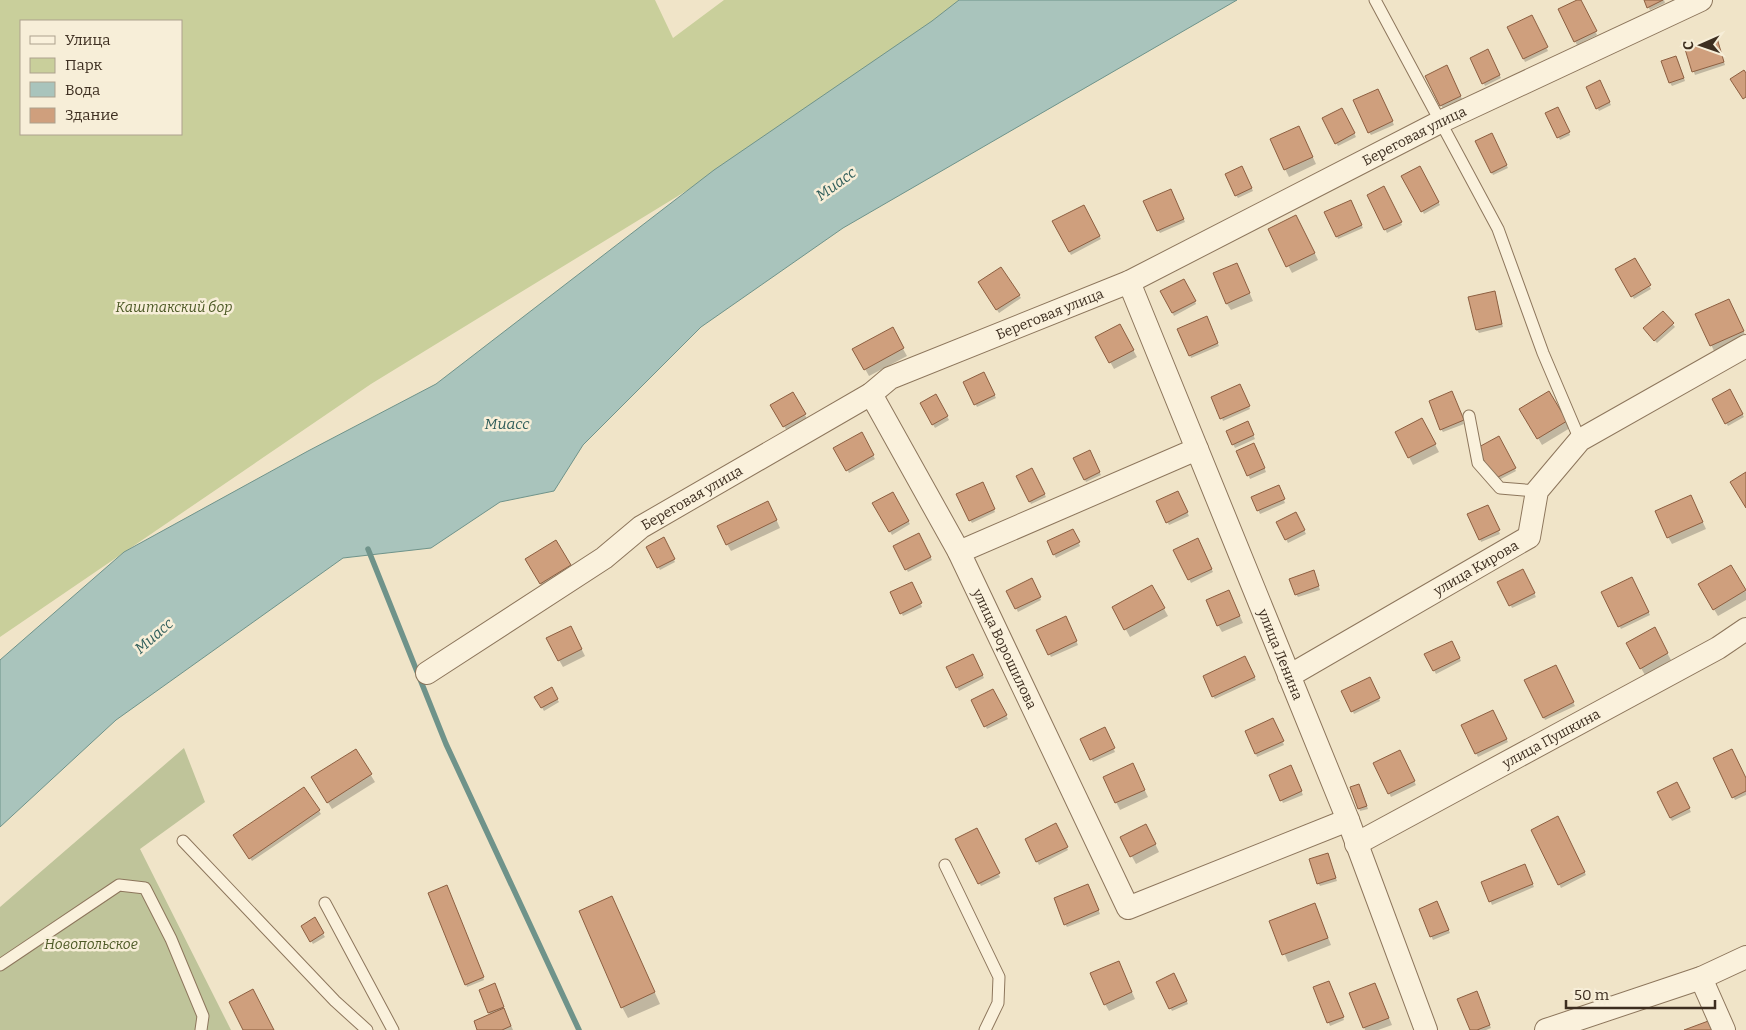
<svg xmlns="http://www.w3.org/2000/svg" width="1746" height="1030" viewBox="0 0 1746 1030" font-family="Bitter,serif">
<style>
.green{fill:#c9cf9b;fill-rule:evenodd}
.cemetery{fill:#bfc49a}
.water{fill:#a9c4bc;stroke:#6f938a}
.shadow{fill:#0003}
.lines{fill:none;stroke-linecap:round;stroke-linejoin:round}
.stream{stroke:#6f938a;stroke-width:5.5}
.building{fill:#cf9f7d;stroke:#8d5f41}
.lane-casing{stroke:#8d765c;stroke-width:13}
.street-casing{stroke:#8d765c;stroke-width:24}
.lane{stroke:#faf1dc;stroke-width:11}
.street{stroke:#faf1dc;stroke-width:22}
.labels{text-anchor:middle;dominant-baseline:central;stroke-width:5;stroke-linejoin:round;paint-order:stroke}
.street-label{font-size:14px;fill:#3d2e20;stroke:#f7eed8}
.park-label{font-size:14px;font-style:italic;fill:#4d5a26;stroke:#f7eed8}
.water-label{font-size:15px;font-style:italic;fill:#2f5d5a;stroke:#f7eed8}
</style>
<rect width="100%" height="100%" fill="#f0e4c8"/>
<path class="green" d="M0,0H655L673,38L724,0H998L371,384L0,637ZM21,21H181V134H21Z"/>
<path class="cemetery" d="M184,748L205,802L140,849L231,1030H0V907Z"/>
<path class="water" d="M959,0H1237L843,228L701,327L583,445L554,491L500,502L431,548L343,558L116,720L0,827V660L124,552L308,451L436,384L714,170L932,21Z"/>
<path class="shadow" d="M1580,0L1597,35L1577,45L1560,10Z
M1645,0H1664L1665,3L1650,10Z
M1532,17L1548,51L1525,62L1509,28Z
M1718,43L1725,65L1695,75L1686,50Z
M1489,54L1501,78L1485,86L1472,58Z
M1678,60L1685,81L1672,86L1670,83Z
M1446,67L1462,99L1443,109L1427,76Z
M1601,85L1611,105L1599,111L1588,88Z
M1380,93L1394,125L1371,135L1369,132Z
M1342,109L1356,137L1338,146L1324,119Z
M1557,109L1570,135L1560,140L1547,114Z
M1302,134L1316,164L1289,177L1271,140Z
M1491,135L1508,168L1493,175L1477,142Z
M1419,168L1440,205L1424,214L1403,177Z
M1244,171L1253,191L1238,198L1236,195Z
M1384,188L1402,225L1387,233L1369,196Z
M1172,193L1185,222L1160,233L1158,230Z
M1352,204L1363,228L1338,239L1337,236Z
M1083,206L1101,239L1071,255L1054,222Z
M1300,223L1318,260L1292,273L1269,229Z
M1635,259L1651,289L1634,299L1617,270Z
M1237,264L1253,301L1231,310L1227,304Z
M1001,268L1021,298L999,313L979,283Z
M1184,280L1196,304L1174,316L1162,292Z
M1496,296L1503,327L1479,333L1477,330Z
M1733,307L1746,337L1715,353L1697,315Z
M1663,313L1675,327L1657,343L1647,332Z
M1208,321L1219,346L1191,358L1190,355Z
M1120,326L1137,357L1114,369L1097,338Z
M892,329L907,356L869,376L854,349Z
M984,374L996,398L977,407L965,383Z
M1242,389L1250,409L1223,421L1222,418Z
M1729,391L1744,417L1728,426L1713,399Z
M792,393L809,422L788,433L772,405Z
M1549,393L1570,428L1542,445L1521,409Z
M936,396L949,420L935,428L922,404Z
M1453,396L1464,424L1443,432L1441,429Z
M1249,426L1255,439L1235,448L1227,432Z
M1426,427L1439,452L1413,465L1397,433Z
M861,434L875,459L849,473L835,448Z
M1499,438L1516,471L1497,481Z
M1256,447L1266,472L1250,479L1238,451Z
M1090,452L1101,475L1086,482L1075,459Z
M1032,469L1046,497L1031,504L1017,476Z
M984,487L995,512L972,523L970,520Z
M1280,490L1285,503L1260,514L1253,498Z
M1177,492L1189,516L1169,525L1157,502Z
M892,494L910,524L892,535L874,504Z
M1694,503L1706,529L1672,544L1668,537Z
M1489,509L1500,534L1481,542L1480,539Z
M772,510L780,528L731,551L727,544Z
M1296,514L1306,534L1288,543L1278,523Z
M1073,530L1080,546L1056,558L1048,542Z
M919,535L932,560L908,572L895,547Z
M663,539L675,562L660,570L648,547Z
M1197,540L1213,572L1191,583L1175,551Z
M556,541L572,569L542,586L526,559Z
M1731,566L1746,592V600L1718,616L1699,584Z
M1523,570L1536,597L1512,608L1499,582Z
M1315,575L1320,590L1298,597L1296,594Z
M1632,579L1650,615L1621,629L1603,593Z
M1031,580L1041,600L1018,612L1008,591Z
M913,586L922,607L903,616L891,593Z
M1152,587L1168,616L1130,637L1114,608Z
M1229,591L1243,623L1222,632L1218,625Z
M1065,618L1078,645L1051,657L1038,630Z
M1654,629L1671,660L1645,675L1627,644Z
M574,634L585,656L563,667L559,660Z
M1452,642L1461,661L1436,674L1426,655Z
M973,655L984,678L959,691L948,668Z
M1245,658L1256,680L1215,699L1213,696Z
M1555,667L1575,706L1545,720L1526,681Z
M1369,679L1380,701L1354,714L1343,692Z
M551,689L559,702L544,711L536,697Z
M993,690L1008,719L987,729L973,701Z
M1492,711L1508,742L1478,757L1463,726Z
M1274,723L1284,745L1257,757L1256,754Z
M1106,732L1115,752L1093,762L1082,739Z
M356,751L375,782L332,809L317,785Z
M1399,752L1416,785L1391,797L1375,764Z
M1714,758L1746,780V795L1735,800Z
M1292,770L1303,795L1283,803L1271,776Z
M1136,772L1148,797L1120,810L1104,778Z
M1677,784L1691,812L1672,821L1658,793Z
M304,788L321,814L252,861L235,836Z
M1361,788L1368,809L1360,811L1359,808Z
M1558,818L1586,875L1561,888L1532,830Z
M1055,825L1068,850L1039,865L1026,840Z
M976,830L1000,877L981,886L957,840Z
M1150,833L1159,852L1136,864L1122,838Z
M1329,857L1337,881L1320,886L1318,883Z
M1526,868L1534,887L1492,905L1482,882Z
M1090,888L1100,914L1067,927L1065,924Z
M448,890L484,980L467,987L466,984Z
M612,898L660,1004L628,1018L622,1007Z
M1439,906L1450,933L1433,940L1420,910Z
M1318,912L1331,945L1288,962L1271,922Z
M314,919L325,937L313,944L302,926Z
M1119,962L1135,999L1109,1011L1105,1004Z
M1176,978L1188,1004L1172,1011L1158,982Z
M1330,985L1344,1020L1330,1026L1314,988Z
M496,988L513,1030H479L490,1015L489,1012Z
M1378,991L1392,1025L1378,1030H1365L1364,1027Z
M1478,996L1491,1028L1486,1030H1471Z"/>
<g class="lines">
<path class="stream" d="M368,549L446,744L579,1030"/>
</g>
<path class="building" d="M1577,0H1581L1597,31L1574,42L1558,9Z
M1644,0H1663L1647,8Z
M1532,15L1548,47L1523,59L1507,27Z
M1717,38L1724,62L1692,72L1685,49Z
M1488,49L1500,75L1482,84L1470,58Z
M1676,56L1684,78L1669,83L1661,61Z
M1447,65L1461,96L1440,106L1425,76Z
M1744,70L1746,73V97L1743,99L1730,79Z
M1600,80L1610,102L1596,109L1586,87Z
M1378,89L1393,121L1368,133L1353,100Z
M1558,107L1570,132L1557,138L1545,113Z
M1342,108L1355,133L1335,144L1322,118Z
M1299,126L1313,157L1284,170L1270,139Z
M1492,133L1507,165L1491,173L1475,141Z
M1242,166L1252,188L1235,196L1225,174Z
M1420,166L1439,202L1421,212L1401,176Z
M1384,186L1402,222L1384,230L1367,195Z
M1171,189L1184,219L1157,231L1143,201Z
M1351,200L1362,225L1336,237L1324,212Z
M1084,205L1100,236L1069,252L1052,221Z
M1296,215L1315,253L1286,267L1268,229Z
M1635,258L1651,285L1631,297L1615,269Z
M1237,263L1250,293L1226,304L1213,273Z
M1001,267L1020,295L996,310L978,282Z
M1184,279L1196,301L1172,313L1160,291Z
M1495,291L1502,324L1476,330L1468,297Z
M1729,299L1744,331L1710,346L1695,314Z
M1663,311L1674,323L1654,341L1643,328Z
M1207,316L1218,343L1189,356L1177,329Z
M1120,324L1134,350L1109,363L1095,337Z
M893,327L904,348L864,370L852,349Z
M984,372L995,395L974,405L963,382Z
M1240,384L1250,406L1220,419L1211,397Z
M1730,389L1743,414L1725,424L1712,399Z
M1452,391L1464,420L1440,430L1429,401Z
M1549,391L1567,421L1537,439L1519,409Z
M793,392L806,414L783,427L770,405Z
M936,394L948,416L932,425L920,403Z
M1422,418L1436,444L1408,458L1395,432Z
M1248,421L1254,435L1232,445L1226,431Z
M862,432L874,455L846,471L833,448Z
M1499,436L1516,468L1494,479L1477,448Z
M1254,443L1265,468L1247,476L1236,451Z
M1090,450L1100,472L1084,480L1073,458Z
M1032,468L1045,494L1029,502L1016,476Z
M1746,472V508L1730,482Z
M983,482L995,509L969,521L956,494Z
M1279,485L1285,499L1257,511L1251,497Z
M1178,491L1188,512L1166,523L1156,501Z
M893,492L909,521L889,532L872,503Z
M1691,495L1703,522L1667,538L1655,511Z
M768,501L777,520L726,545L717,526Z
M1488,505L1500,530L1479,540L1467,514Z
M1296,512L1305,530L1285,540L1276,522Z
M1073,529L1080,542L1053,555L1047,541Z
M919,533L931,557L905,570L893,546Z
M664,537L675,559L657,568L646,547Z
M1198,538L1212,569L1188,580L1173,550Z
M556,540L571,565L540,584L525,559Z
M1731,565L1746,590L1713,610L1698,584Z
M1523,569L1535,593L1509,606L1497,582Z
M1314,570L1319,586L1295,595L1289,579Z
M1632,577L1649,612L1618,627L1601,592Z
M1032,578L1041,597L1015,609L1006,591Z
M912,582L922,603L900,614L890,592Z
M1152,585L1165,608L1124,630L1112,607Z
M1229,590L1240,616L1217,626L1206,600Z
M1066,616L1077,641L1048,655L1036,630Z
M571,626L582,649L558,661L546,638Z
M1655,627L1668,653L1640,669L1626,643Z
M1452,641L1460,658L1433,671L1424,654Z
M973,654L983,675L956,688L946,667Z
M1245,656L1255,677L1212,697L1203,676Z
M1556,665L1574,702L1543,718L1524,680Z
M1370,677L1380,698L1351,712L1341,691Z
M552,687L558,699L541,708L534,697Z
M993,689L1007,715L984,727L971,700Z
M1493,710L1507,739L1475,754L1461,725Z
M1273,718L1284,741L1255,754L1245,731Z
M1105,727L1115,748L1090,760L1080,739Z
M356,749L372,774L327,803L311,777Z
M1732,749L1746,778V791L1732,798L1713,758Z
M1400,750L1415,781L1388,794L1373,763Z
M1133,763L1145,790L1115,803L1103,777Z
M1291,765L1302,791L1280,801L1269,775Z
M1677,782L1690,808L1670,818L1657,792Z
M1359,784L1367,806L1358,809L1350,787Z
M304,787L320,810L249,859L233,835Z
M1558,816L1585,872L1558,885L1531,830Z
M1056,823L1068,847L1036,862L1025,839Z
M1146,824L1156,844L1130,857L1120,837Z
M977,828L1000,873L978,884L955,839Z
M1328,853L1336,878L1317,884L1309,859Z
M1525,864L1533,884L1489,902L1481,882Z
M1088,884L1099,910L1064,925L1054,898Z
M447,885L484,977L465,985L428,893Z
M612,896L655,992L621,1008L579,911Z
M1437,901L1449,930L1430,937L1419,909Z
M1315,903L1328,938L1282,955L1269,921Z
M315,917L324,933L310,942L301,926Z
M1119,961L1132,992L1104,1005L1090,973Z
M1174,973L1187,1001L1169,1009L1156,982Z
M1329,981L1344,1017L1327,1023L1313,987Z
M495,983L504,1007L488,1013L479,990Z
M1375,983L1389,1018L1363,1028L1349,993Z
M253,989L274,1030H243L229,1002Z
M1477,991L1490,1025L1477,1030H1470L1457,999Z
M504,1008L511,1026L502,1030H477L474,1021Z
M1711,1020L1715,1030H1684Z"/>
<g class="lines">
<g class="lane-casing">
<path id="lane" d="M1375,0L1498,229L1543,353L1580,440
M1469,416L1478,463L1500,488L1537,491
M183,841L335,1001L367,1030
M945,865L999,977L998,1003L985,1030
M325,903L393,1030
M0,965L119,885L145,888L171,939L203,1016L201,1030"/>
</g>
<g class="street-casing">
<g id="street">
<path id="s1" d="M1129,282L1348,820L1426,1030"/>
<path id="s2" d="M871,394L959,552L1128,908L1348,820"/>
<path d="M959,552L1197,449"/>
<path id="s3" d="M427,673L604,558L641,527L871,394L890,378L1129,282L1440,122L1701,0"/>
<path id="s4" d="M1289,676L1529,537L1537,491L1580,440L1746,346"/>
<path id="s5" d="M1356,844L1718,648L1746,629"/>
<path d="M1701,978L1724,1030"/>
<path d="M1546,1030L1701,978L1746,957"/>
</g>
</g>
<use href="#lane" class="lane"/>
<use href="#street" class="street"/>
</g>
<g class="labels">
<g class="street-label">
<text stroke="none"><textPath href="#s3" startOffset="1128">Береговая улица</textPath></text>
<text stroke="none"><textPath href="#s3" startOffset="722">Береговая улица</textPath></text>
<text stroke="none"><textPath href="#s3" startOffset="318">Береговая улица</textPath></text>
<text stroke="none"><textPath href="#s4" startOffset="216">улица Кирова</textPath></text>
<text stroke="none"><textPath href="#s2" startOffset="288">улица Ворошилова</textPath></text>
<text stroke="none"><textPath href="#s1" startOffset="402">улица Ленина</textPath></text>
<text stroke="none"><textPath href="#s5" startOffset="222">улица Пушкина</textPath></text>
</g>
<g class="park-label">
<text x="174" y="307">Каштакский бор</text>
<text x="91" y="944">Новопольское</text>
</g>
<g class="water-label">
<text transform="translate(836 184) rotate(-36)">Миасс</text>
<text x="507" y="424">Миасс</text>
<text transform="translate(154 636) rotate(-41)">Миасс</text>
</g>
</g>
<rect x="20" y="20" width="162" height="115" fill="#f7eed8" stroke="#ada18e"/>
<rect x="30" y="36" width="25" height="8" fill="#faf1dc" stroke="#ada18e"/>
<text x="65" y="45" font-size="15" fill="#3d2e20">Улица</text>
<rect x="30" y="58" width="25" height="15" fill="#c9cf9b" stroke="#ada18e"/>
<text x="65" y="70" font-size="15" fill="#3d2e20">Парк</text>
<rect x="30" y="82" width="25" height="15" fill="#a9c4bc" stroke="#ada18e"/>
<text x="65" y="95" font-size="15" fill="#3d2e20">Вода</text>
<rect x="30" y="108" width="25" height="15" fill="#cf9f7d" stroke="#ada18e"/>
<text x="65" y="120" font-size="15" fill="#3d2e20">Здание</text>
<g transform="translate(1701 45) rotate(268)" stroke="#f7eed8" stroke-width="4" paint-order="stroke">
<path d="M0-4L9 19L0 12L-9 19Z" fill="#3d2e20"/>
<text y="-8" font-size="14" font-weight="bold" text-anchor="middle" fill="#3d2e20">С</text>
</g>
<path d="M1566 1000v8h149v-8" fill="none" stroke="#3d2e20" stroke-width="2.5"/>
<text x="1574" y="1000" font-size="15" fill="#3d2e20" stroke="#f7eed8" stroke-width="4" paint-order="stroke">50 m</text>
</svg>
